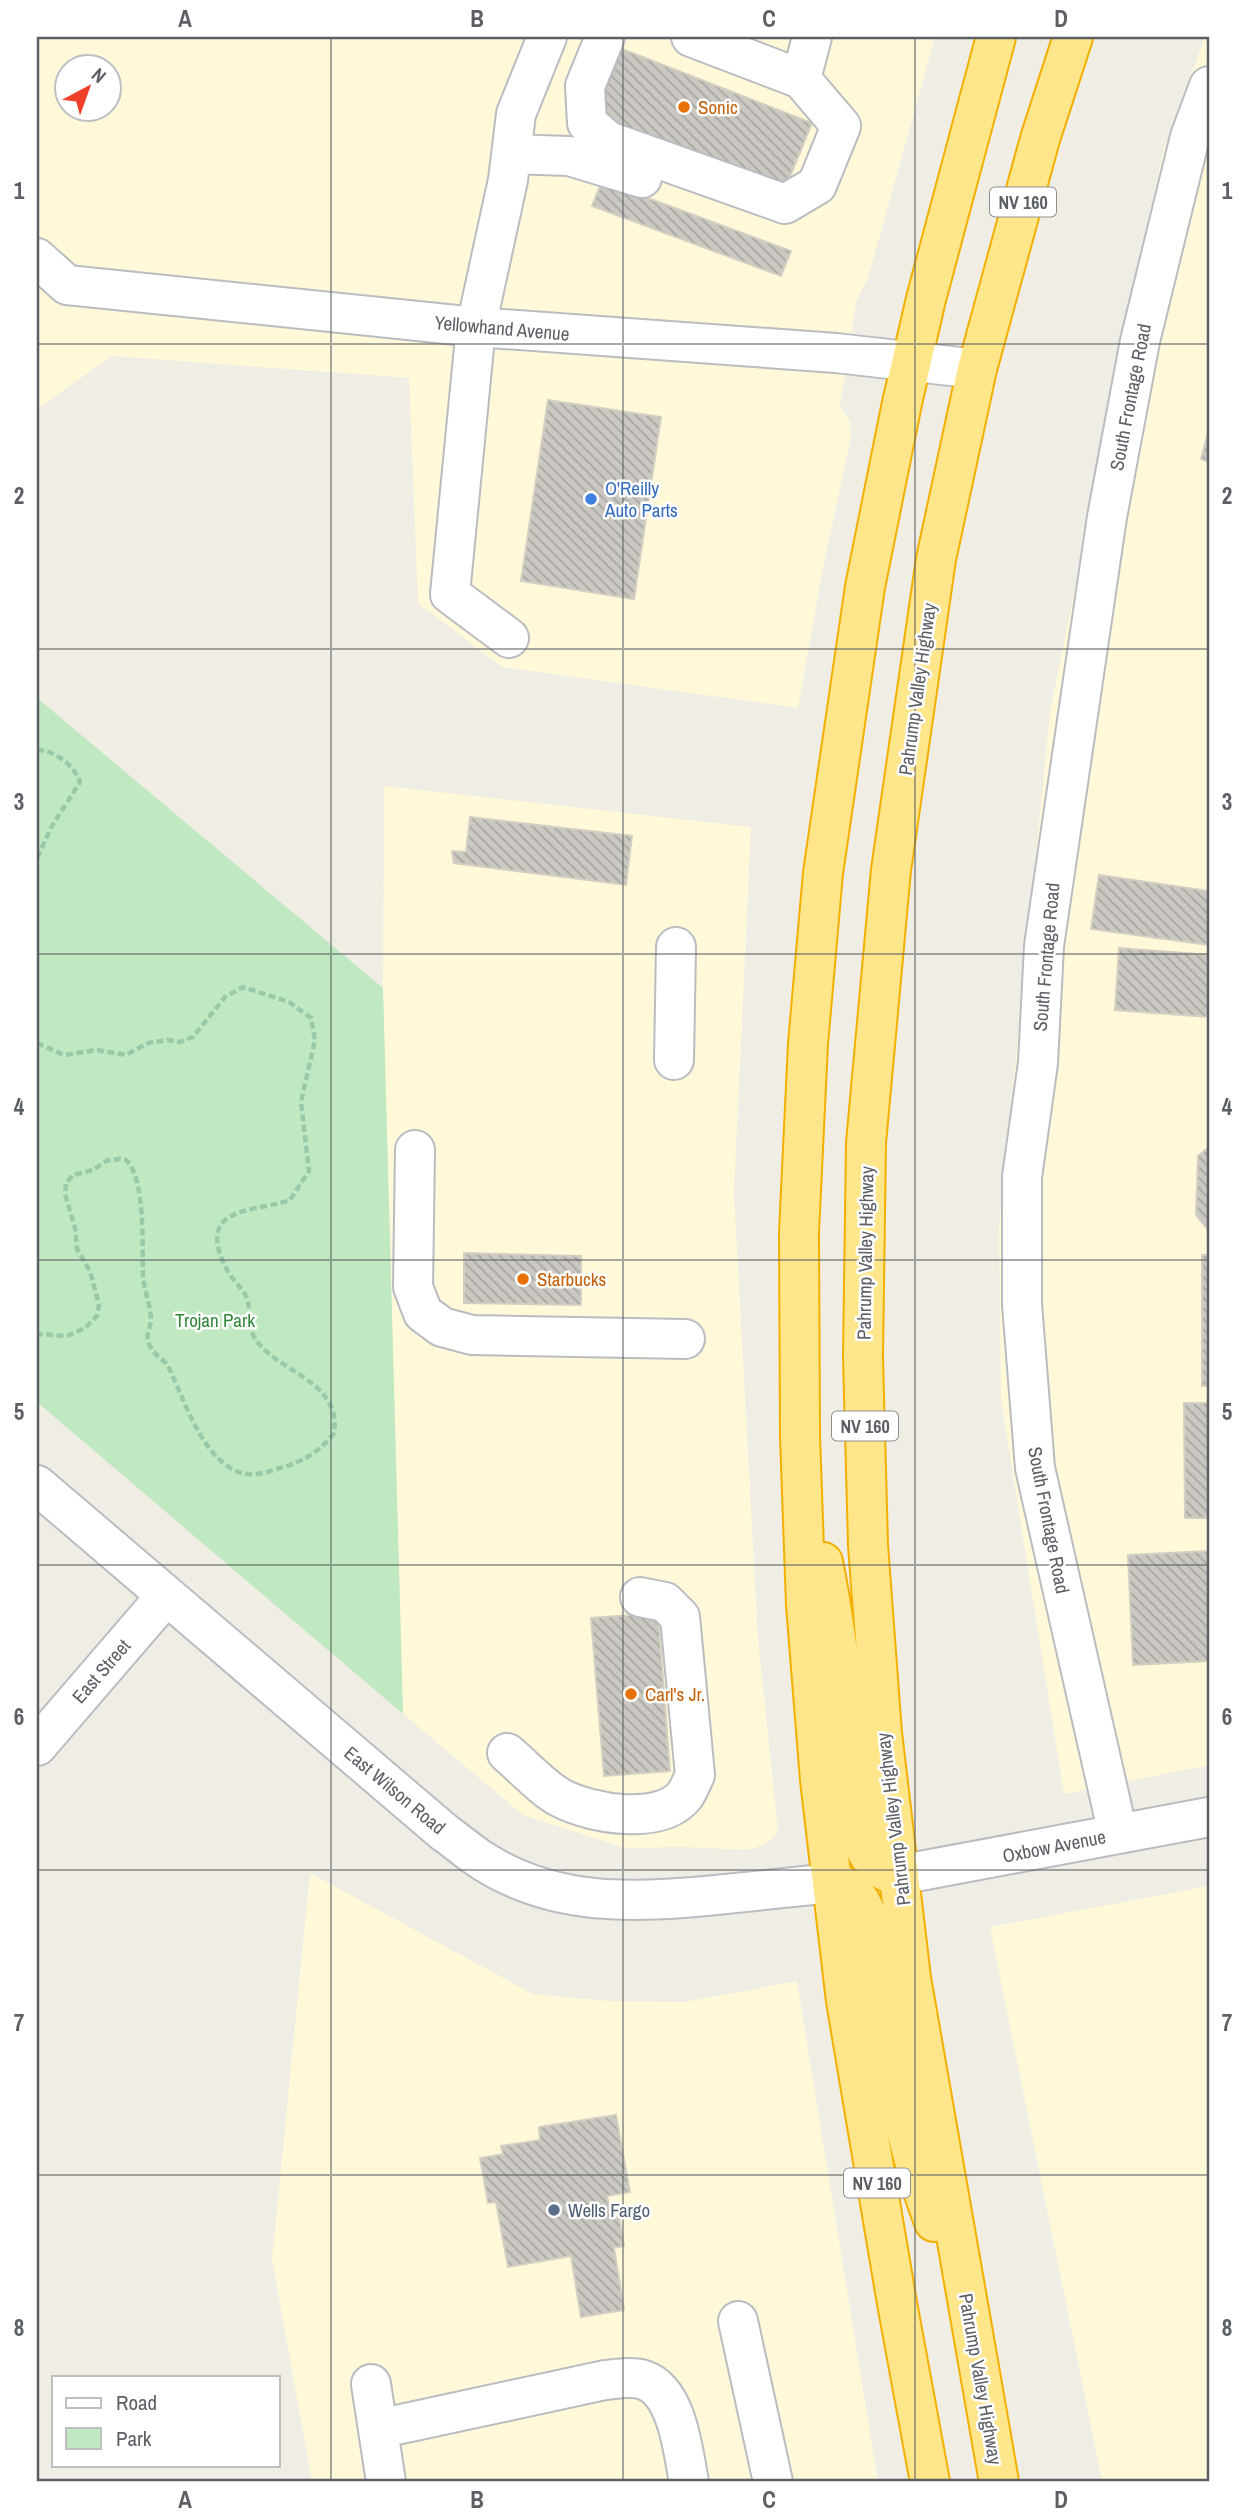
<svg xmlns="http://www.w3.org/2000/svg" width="1246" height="2519" viewBox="0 0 1246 2519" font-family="'Archivo Narrow',sans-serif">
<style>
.commercial{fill:#fff8d9;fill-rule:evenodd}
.green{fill:#c0e8c1}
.building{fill:url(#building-back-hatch);stroke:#d4cfc2;stroke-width:2}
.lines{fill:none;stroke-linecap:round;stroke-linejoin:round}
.minor-casing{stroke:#b9bcc1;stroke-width:42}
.highway-casing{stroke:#f3b000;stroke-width:42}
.path{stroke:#98c9a8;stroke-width:4.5;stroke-dasharray:7 3.5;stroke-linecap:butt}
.minor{stroke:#fff;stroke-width:38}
.highway{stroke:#ffe68b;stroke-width:38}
.grid{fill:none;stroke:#5c6065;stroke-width:2;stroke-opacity:0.55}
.food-dot{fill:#e8710a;stroke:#fff;stroke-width:2.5}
.shop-dot{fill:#3f7fe0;stroke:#fff;stroke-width:2.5}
.service-dot{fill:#5c6f8a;stroke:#fff;stroke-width:2.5}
.labels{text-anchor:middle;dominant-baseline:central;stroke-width:5;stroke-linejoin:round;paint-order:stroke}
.shield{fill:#fff;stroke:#8d9093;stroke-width:2}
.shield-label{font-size:18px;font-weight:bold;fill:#5c6065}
.food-label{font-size:19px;fill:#c56008;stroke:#fff;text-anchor:start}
.street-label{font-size:19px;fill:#5c6065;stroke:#fff}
.shop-label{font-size:19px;fill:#366cbe;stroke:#fff;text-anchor:start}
.park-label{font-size:19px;fill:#328739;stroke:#fff}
.service-label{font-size:19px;fill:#4e5e75;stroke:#fff;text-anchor:start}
.neatline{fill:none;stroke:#5c6065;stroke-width:2.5}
.grid-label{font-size:23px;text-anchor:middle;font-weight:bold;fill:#5c6065}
</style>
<defs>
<pattern id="building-back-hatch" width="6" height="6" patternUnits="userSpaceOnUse" patternTransform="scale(1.75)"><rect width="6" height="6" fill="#cac8c1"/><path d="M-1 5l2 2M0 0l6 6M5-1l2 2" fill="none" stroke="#a7a6a0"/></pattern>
</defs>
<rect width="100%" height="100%" fill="#efede4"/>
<path class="commercial" d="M37,37H935L868,278L856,302L840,406L850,422L851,437L822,573L798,708L502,667L418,603L409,378L112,356L37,409ZM66,66H108V108H66Z
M1205,37H1209V1765L1064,1794L1001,1400L999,1227L1050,712L1163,152Z
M384,786L751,827L734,1193L758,1638L778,1832L766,1844L748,1850L683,1847L625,1848L523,1815L403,1714L383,988Z
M310,1873L533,1994L609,2001L684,2002L797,1981L878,2482H312L272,2259Z
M1209,1886V2482H1102L990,1927Z"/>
<path class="green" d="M37,698L383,988L403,1714L37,1402Z"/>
<path class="building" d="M617,47L812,123L782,196L599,127L594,91Z
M602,181L791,251L781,276L592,206Z
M548,400L661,417L634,599L521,581Z
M1209,429V462L1201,459Z
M470,817L632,836L626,885L454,863L452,851L466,852Z
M1099,875L1209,891V945L1091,929Z
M1119,948L1209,955V1017L1115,1010Z
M1209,1147V1231L1196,1215L1198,1156Z
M464,1253L581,1256V1305L464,1303Z
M1202,1255H1209V1386H1202Z
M1184,1403H1209V1518H1185Z
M1209,1551V1661L1133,1665L1128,1555Z
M658,1613L670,1771L604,1776L591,1618Z
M616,2115L630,2192L607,2196L612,2219L619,2217L624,2246L614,2248L624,2310L581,2317L571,2256L508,2267L496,2202L488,2203L480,2158L503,2154L501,2146L540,2140L539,2127Z"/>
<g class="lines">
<g class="minor-casing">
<path id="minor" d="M605,37L585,86L587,123L608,141L785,204L817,185L841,126L801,79L691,37
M801,79L812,37
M511,154L569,156L642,178
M37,258L67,285L476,327L836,353L977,369
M509,638L450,594L476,327L508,180L516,114L547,37
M674,1060L676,947
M415,1150L413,1287L423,1313L442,1327L472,1335L685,1339
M37,1485L445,1833C458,1842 470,1853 483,1861C555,1907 635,1903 716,1895C755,1891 794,1887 832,1883
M37,1746L166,1596
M507,1753C524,1767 542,1788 561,1798C591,1814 661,1826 685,1795C689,1789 692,1781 695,1775L680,1617L665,1602L640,1597
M1118,1834L1035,1468L1022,1304V1177L1038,1063L1044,946L1107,517L1140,341L1190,137L1209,86
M899,1875L1209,1817
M738,2321L773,2482
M371,2384L386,2482
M378,2429L605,2380C616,2379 633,2376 644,2380C678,2392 683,2452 689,2482"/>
</g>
<g class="highway-casing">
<path id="highway" d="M823,1562C842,1654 847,1747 862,1839C867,1858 879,1873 899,1875
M832,1883C857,1886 864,1907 872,1927C887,2026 898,2128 934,2222
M930,2482L897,2303L846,2001L820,1780L806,1605L800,1436L799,1232L808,1044L823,873L865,587L902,403L926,299L996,37
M999,2482L911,1978L882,1733L868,1545L863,1357L866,1143L891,870L936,559L977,369L1040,139L1073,37"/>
</g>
<path class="path" d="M37,750C55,750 75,766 80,782L52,826L37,858
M37,1043L64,1055L97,1050L126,1055L148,1043L169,1040L179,1042L193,1037L225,997L243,987L289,1002L311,1018L315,1040L301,1102L309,1171L290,1200C271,1207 238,1208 224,1221C209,1235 222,1263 231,1276C236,1284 244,1290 247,1298C252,1314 246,1330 259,1344C285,1374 341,1383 334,1433C320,1452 302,1462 280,1468C271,1471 258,1475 248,1474C204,1469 184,1397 167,1364C160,1358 153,1353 149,1344C145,1334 151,1328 151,1318C150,1304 144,1290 143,1276C142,1249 146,1178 126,1160L119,1159L106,1161L93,1170L73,1175L66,1183L65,1194L75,1228L77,1249L90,1271L99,1305L97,1316L85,1328L67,1336L37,1334"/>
<use href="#minor" class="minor"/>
<use href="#highway" class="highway"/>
</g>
<path class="grid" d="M331,37V2482M623,37V2482M915,37V2482M37,344H1209M37,649H1209M37,954H1209M37,1260H1209M37,1565H1209M37,1870H1209M37,2175H1209"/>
<g class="food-dot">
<circle cx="684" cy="107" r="7"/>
<circle cx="523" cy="1279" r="7"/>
<circle cx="631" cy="1694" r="7"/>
</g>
<circle class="shop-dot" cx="591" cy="499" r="7"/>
<circle class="service-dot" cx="554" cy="2210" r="7"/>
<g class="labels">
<g class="shield">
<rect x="990" y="187.5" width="66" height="29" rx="5"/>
<rect x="832" y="1411.5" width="66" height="29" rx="5"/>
<rect x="844" y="2168.5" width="66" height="29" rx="5"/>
</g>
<g class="shield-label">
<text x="1023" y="202">NV 160</text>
<text x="865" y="1426">NV 160</text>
<text x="877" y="2183">NV 160</text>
</g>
<g class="food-label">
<text x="698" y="107">Sonic</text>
<text x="537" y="1279">Starbucks</text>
<text x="645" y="1694">Carl's Jr.</text>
</g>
<g class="street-label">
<text transform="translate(502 328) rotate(5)">Yellowhand Avenue</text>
<text transform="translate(1130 397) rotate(-79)">South Frontage Road</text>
<text transform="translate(917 689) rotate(-82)">Pahrump Valley Highway</text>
<text transform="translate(1046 957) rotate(-85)">South Frontage Road</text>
<text transform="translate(865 1253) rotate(-89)">Pahrump Valley Highway</text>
<text transform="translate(1049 1520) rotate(79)">South Frontage Road</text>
<text transform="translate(101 1671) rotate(-49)">East Street</text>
<text transform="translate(395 1790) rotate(40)">East Wilson Road</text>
<text transform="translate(893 1819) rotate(-97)">Pahrump Valley Highway</text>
<text transform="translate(1054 1846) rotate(-11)">Oxbow Avenue</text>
<text transform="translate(981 2379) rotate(80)">Pahrump Valley Highway</text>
</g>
<g class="shop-label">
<text x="605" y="488">O'Reilly<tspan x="605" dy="22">Auto Parts</tspan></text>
</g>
<g class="park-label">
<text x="215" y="1320">Trojan Park</text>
</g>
<g class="service-label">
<text x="568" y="2210">Wells Fargo</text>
</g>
</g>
<rect width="1246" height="2519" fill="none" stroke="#ffffff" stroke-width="77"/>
<rect x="52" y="2376" width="228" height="91" fill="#ffffff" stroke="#bebfc1" stroke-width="2"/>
<rect x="66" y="2398" width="35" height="10" fill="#ffffff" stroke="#bebfc1" stroke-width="2"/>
<text x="116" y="2410" font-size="21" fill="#5c6065">Road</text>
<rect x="66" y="2428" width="35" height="21" fill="#c0e8c1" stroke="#bebfc1" stroke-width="2"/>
<text x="116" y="2446" font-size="21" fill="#5c6065">Park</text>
<g transform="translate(88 88) rotate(41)"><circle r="33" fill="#ffffff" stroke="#bebfc1" stroke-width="2"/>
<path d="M0-5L12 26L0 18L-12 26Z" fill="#f0402a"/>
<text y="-10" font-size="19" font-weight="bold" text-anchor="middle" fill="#5c6065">N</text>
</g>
<rect x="38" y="38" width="1170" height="2442" class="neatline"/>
<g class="grid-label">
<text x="185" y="27">A</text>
<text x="477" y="27">B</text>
<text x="769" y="27">C</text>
<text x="1061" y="27">D</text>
<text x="19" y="199">1</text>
<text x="1227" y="199">1</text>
<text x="19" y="504">2</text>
<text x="1227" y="504">2</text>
<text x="19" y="810">3</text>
<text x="1227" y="810">3</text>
<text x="19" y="1115">4</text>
<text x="1227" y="1115">4</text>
<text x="19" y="1420">5</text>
<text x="1227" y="1420">5</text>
<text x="19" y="1725">6</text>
<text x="1227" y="1725">6</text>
<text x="19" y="2031">7</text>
<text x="1227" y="2031">7</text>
<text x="19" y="2336">8</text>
<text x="1227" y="2336">8</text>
<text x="185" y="2508">A</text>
<text x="477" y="2508">B</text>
<text x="769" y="2508">C</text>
<text x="1061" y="2508">D</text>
</g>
</svg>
